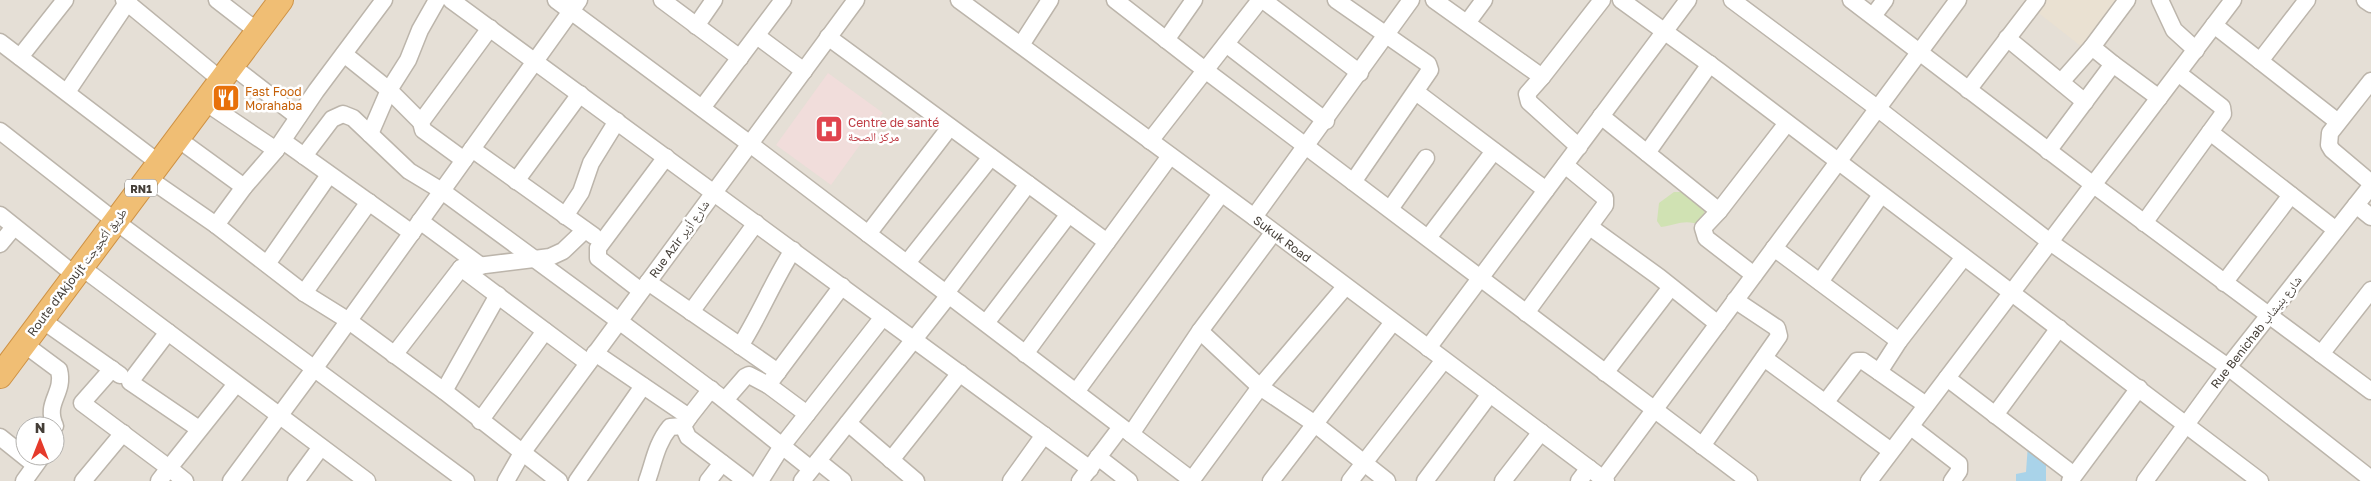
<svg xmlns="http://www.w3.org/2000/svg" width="2371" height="481" viewBox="0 0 2371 481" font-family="'Golos Text','Noto Naskh Arabic',sans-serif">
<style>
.residential{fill:#e5dfd6;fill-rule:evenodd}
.education{fill:#eae1d2}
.medical{fill:#f1dddb}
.green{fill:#d0e2b3}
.water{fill:#a9d3e9}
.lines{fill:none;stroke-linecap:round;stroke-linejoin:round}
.minor-casing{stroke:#bcb5ab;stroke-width:19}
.highway-casing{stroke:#ce9245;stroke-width:26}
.minor{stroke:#fff;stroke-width:16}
.highway{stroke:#f0be74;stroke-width:24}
.labels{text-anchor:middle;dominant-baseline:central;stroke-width:5;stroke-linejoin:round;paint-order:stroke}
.shield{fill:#fff;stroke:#7c7873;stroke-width:1}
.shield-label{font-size:11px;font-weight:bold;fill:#443e37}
.food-label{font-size:12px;fill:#c56008;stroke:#fff;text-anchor:start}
.health-label{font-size:12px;fill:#be3a42;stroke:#fff;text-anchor:start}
.street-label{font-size:12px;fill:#443e37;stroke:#fff}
</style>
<rect width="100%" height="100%" fill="#f2eee7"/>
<path class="residential" d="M0,0H2371V481H0ZM25,426H55V456H25Z"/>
<path class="education" d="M2044,0H2127L2087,51L2036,11Z"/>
<path class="medical" d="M828,73L883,113L831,185L776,145Z"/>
<path class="green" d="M1674,192H1687L1704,209L1705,220L1701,226C1686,218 1676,225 1661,227L1657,221L1659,203Z"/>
<path class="water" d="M2028,444L2038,450L2039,460L2046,465V481H2016V474L2026,472Z"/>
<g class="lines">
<g class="minor-casing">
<g id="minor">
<path d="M124,0L221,80"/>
<path d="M217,0L257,31"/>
<path d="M451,0L1090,469"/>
<path d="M556,0L750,144L1131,434L1200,331L1273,233"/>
<path d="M662,0L740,58"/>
<path id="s1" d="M959,0L1254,217L1606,481"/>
<path d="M1115,0L1205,70L1749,481"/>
<path d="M1263,0L1360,73"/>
<path d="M1336,0L1428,64L1430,70L1353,182"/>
<path d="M1434,0L1542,77"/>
<path d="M1621,0L1719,71L2260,481"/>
<path d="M1732,0L1877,108L2050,242L2228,367L2371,479"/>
<path d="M1851,0L2091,183L2371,391"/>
<path d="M2160,0L2174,30L2196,50"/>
<path d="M2365,0L2371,4"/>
<path d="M1873,16L1885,0"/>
<path d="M1467,23L1484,0"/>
<path d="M2214,25L2338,122"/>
<path d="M696,26L714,0"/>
<path d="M757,36L804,71"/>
<path d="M828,37L1107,242"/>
<path d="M2007,38L2085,102"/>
<path d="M1166,40L1194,0"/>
<path d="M0,42L159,163"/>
<path d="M1226,44L1326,121"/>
<path d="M1021,45L1050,0"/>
<path d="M344,54L389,90L421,122"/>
<path d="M20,57L65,0"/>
<path d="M2260,61L2307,0"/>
<path d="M2113,64L2092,47L2127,0"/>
<path d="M232,66L298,117"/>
<path d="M2371,81L2330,133L2329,145L2332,150L2371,183"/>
<path d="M2061,82L2092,47"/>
<path d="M1968,90L2037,0"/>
<path d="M67,92L129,0"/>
<path d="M1416,92L1546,190"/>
<path d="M205,102L276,150"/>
<path d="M702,108L783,0"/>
<path d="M1601,116L1719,211"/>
<path d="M0,131L115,221L466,481"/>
<path d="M2210,132L2336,230"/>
<path d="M370,134L389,90L408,60L420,30L437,0"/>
<path d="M178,139L244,187"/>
<path d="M283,141L412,233"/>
<path d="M1150,141L1260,0"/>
<path d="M1579,147L1529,102L1527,94L1542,77L1602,0"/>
<path d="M472,149L594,236"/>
<path d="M2048,151L2113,64L2159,98"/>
<path d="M1647,153L1710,64"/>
<path d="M304,156L332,119L343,114L353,118L409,171L442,191L619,321L718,395L811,469"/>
<path d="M464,160L423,130L421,122L490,28"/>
<path d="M148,178L216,225L304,293L349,321L444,391L559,481"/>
<path d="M516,181L580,94"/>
<path d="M2356,205L2371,217"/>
<path d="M1390,209L1426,158"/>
<path d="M0,215L75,275"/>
<path d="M565,216L581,192L591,163L617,121"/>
<path d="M1254,217L1411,0"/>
<path d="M420,221L481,266"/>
<path d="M2144,223L2223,114L2222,107L2178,73"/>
<path d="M216,225L244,187L276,150L316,91L384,0"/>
<path d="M1590,227L1659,277L1718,324"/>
<path d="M868,234L950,127"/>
<path d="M1428,238L1494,151"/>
<path d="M0,244L14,227"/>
<path d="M1774,248L1899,341"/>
<path d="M907,263L991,157"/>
<path d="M267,264L329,175"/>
<path d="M81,267L367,481"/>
<path d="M461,268L588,363"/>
<path d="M1754,275L1706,238L1703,228L1719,211L1787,123"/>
<path d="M648,282L778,372"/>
<path d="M1820,282L1881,195"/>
<path d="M2224,283L2291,195"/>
<path d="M641,291L598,258V248L666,157"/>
<path d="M304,293L369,202"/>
<path d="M946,293L1028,184"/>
<path d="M691,312L756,223"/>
<path d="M1526,313L1605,205V198L1565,165"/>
<path d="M42,320L120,375"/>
<path d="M986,323L1069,214"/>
<path d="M1200,331L1260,387L1315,424L1387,481"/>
<path d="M168,332L130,382L199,429"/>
<path d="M24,344L59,370C65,394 44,402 55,426"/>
<path d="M740,346C760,315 773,281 793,250"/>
<path d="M1428,348L1688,0"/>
<path d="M595,353L689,417L683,426L688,437L746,481"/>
<path d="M1025,354L1170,156"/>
<path d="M2321,354L2371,290"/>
<path d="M394,355L461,268L550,257L563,251L585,230"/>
<path d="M1764,358L1891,451"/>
<path d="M112,369L82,403L169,468L159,481"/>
<path d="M1605,373L1671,287"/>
<path d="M1947,378L2074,475"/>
<path d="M444,391L498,295"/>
<path d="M1076,392L1221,194"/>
<path d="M725,400L745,377L749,375L768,385"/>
<path d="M1825,403L1857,361H1863L1879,372"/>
<path d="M1926,405L1879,372L1899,341L1964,257"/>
<path d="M807,414L768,385L842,286"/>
<path d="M1995,415L2059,328"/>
<path d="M689,417L711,389"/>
<path d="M480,421L545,331"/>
<path d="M848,423L916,481"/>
<path d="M1911,427L1959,464V471L1952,481"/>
<path d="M1131,434L1193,481"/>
<path d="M0,437L35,465"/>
<path d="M1702,446L1779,336L1777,328L1735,300"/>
<path d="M1098,457L1129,481"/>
<path d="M891,460L960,373"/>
<path d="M818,461L843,481"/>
<path d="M1603,479L1958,0"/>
<path d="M24,481L42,456"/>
<path d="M83,481L123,433"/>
<path d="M185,481L169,468L236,384"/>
<path d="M231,481L314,369L579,0"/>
<path d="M296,481L321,447"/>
<path d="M506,481L522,453L856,0"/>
<path d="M577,481L643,386"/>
<path d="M647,481C654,462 656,444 670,427L683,426"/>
<path d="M708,481L722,463"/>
<path d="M760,481L782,446L883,317"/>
<path d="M802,481L949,295"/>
<path d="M1011,481L1044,435"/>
<path d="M1080,481L1121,427"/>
<path d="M1191,481L1260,387L1345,287"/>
<path d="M1271,481L1393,322"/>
<path d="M1350,481L1444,360"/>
<path d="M1425,481L1490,394"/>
<path d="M1503,481L1541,432"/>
<path d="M1579,481L1589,468"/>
<path d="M1869,481L2233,0"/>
<path d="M2070,481L2139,388"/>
<path d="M2145,481L2228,367L2371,186"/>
</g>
</g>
<g class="highway-casing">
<path id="highway" d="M0,376L281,0"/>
</g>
<use href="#minor" class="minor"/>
<use href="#highway" class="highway"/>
</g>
<defs>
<g id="restaurant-square" transform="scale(1.4375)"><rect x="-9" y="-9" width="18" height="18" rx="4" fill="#e8710a" stroke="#fff"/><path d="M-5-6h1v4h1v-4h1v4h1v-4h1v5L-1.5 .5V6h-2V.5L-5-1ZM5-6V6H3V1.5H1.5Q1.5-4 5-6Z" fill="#fff"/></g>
<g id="hospital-square" transform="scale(1.4375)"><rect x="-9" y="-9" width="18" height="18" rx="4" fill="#e0444e" stroke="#fff"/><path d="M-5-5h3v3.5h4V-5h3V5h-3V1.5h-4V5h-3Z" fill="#fff"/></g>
</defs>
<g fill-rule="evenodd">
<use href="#restaurant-square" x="226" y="98"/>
<use href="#hospital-square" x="829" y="129"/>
</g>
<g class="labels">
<rect class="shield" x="125" y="179.5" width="32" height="17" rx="4"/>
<g class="shield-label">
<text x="141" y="188">RN1</text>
</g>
<g class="food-label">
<text x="245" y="91">Fast Food<tspan x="245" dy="14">Morahaba</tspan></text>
</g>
<g class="health-label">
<text x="848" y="122">Centre de santé<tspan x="848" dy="14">مركز الصحة</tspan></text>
</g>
<g class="street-label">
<text transform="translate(679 239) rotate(-54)">Rue Azir شارع أزير</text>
<text stroke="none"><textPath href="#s1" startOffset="402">Sukuk Road</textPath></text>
<text transform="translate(77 272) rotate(-53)">Route d'Akjoujt طريق أكجوجت</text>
<text transform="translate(2256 332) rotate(-52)">Rue Benichab شارع بنيشاب</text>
</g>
</g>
<g transform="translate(40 441)"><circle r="24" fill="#ffffff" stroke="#b4b2af"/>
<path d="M0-4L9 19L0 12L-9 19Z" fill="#e53a2b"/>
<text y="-8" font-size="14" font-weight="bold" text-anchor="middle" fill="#443e37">N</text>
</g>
</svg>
